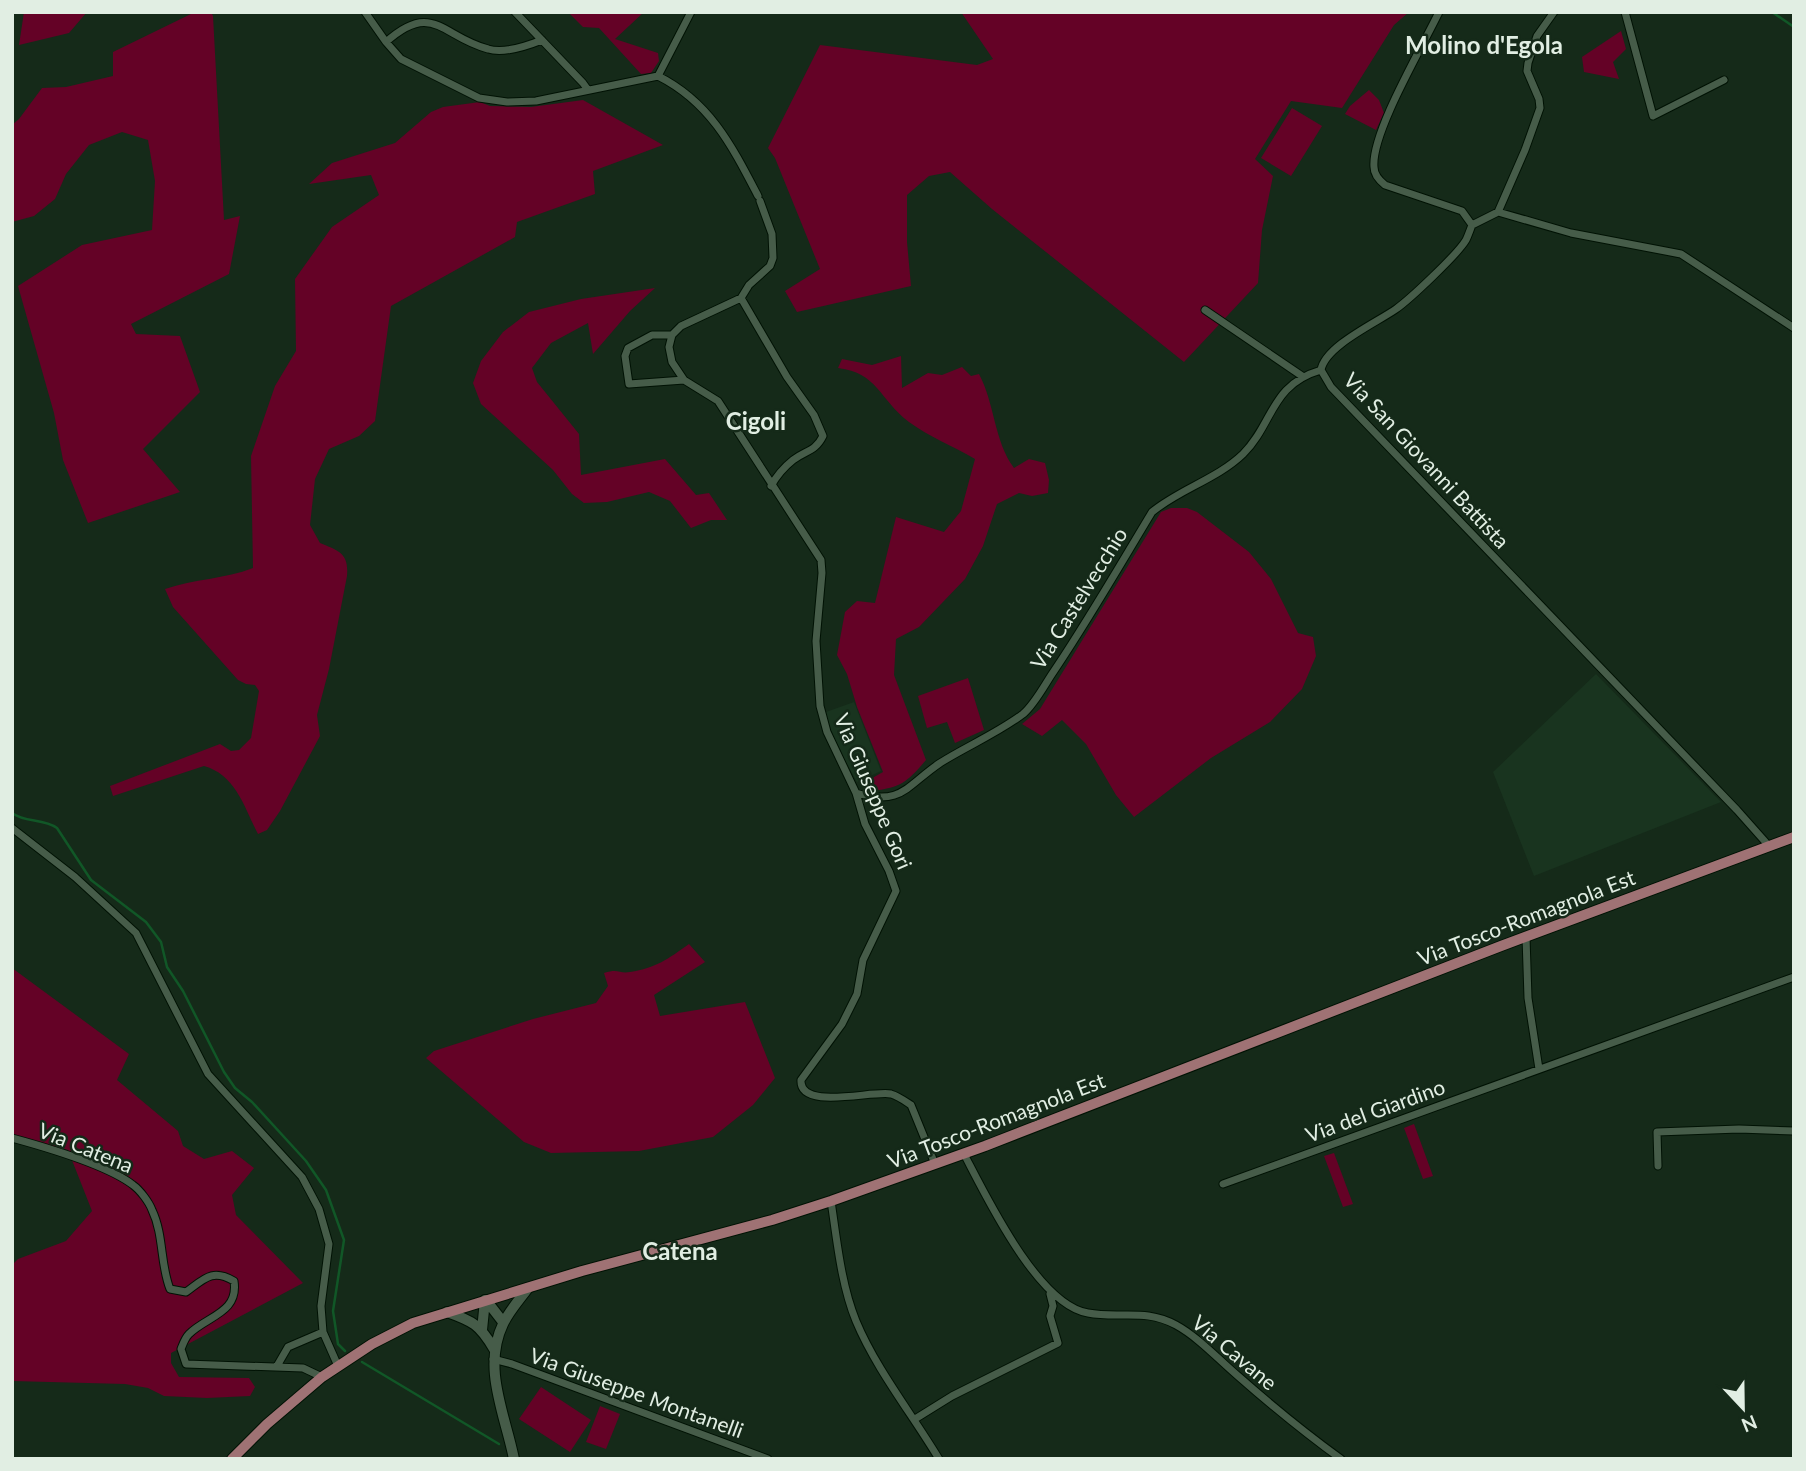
<svg xmlns="http://www.w3.org/2000/svg" width="1806" height="1471" viewBox="0 0 1806 1471" font-family="Lato,sans-serif">
<style>
.built{fill:#19341f}
.green{fill:#640226}
.lines{fill:none;stroke-linecap:round;stroke-linejoin:round}
.stream{stroke:#115727;stroke-width:2.5}
.minor-casing{stroke:#011204;stroke-width:9}
.secondary-casing{stroke:#011204;stroke-width:12}
.primary-casing{stroke:#011204;stroke-width:12}
.minor{stroke:#465c49;stroke-width:7}
.secondary{stroke:#465c49;stroke-width:10}
.primary{stroke:#9f7274;stroke-width:10}
.labels{text-anchor:middle;dominant-baseline:central;stroke-width:5;stroke-linejoin:round;paint-order:stroke}
.street-label{font-size:21px;fill:#e1eee3;stroke:#152a19}
.quarter-label{font-size:24px;font-weight:bold;fill:#e1eee3;stroke:#152a19}
</style>
<rect width="100%" height="100%" fill="#152a19"/>
<path class="built" d="M1596,674L1721,802L1534,876L1493,772Z
M854,702L881,771L857,782L842,755L830,729L826,712Z"/>
<path class="green" d="M24,12H87L69,33L19,45Z
M195,12H211L213,16L224,220L240,216L229,274L131,324L136,334L180,336L200,392L143,449L180,492L88,523L63,460L54,413L18,286L82,245L152,230L155,181L148,140L122,132L89,145L66,174L55,199L34,216L12,222V125L19,119L42,88L66,87L113,76V52Z
M568,12H644L615,39L658,53L659,61L651,73L641,74L599,28L583,27Z
M961,12H1409L1394,25L1342,108L1291,101L1255,159L1273,176L1262,230L1258,283L1184,362L992,209L950,172L929,176L907,195V242L911,286L797,312L785,291L820,269L775,158L768,148L820,45L977,65L993,59Z
M1621,31L1626,49L1613,62L1619,79L1584,72L1582,57Z
M1369,90L1379,100L1384,113L1376,130L1345,114L1350,106Z
M583,100L663,145L593,171L595,194L517,222L515,237L391,306L375,421L359,436L329,449L315,479L310,525L320,543C339,551 349,553 347,576L329,669L317,715L320,736L280,811L267,830L258,834C244,807 236,775 204,766L113,796L110,786L220,744L231,751L239,750L251,738L259,691L255,685L246,684L238,680L173,607L165,589C194,579 225,579 253,568L251,456L275,386L296,351L295,279L332,227L379,195L371,175L309,184L332,163L395,143L431,112L443,107L480,102L490,106L531,107Z
M1292,108L1322,126L1291,176L1261,158Z
M655,288L630,311L593,354L588,323L551,343L532,368L537,382L579,434L581,475L665,459L696,495L709,493L727,520H711L691,528L670,501L649,492L607,502L584,503L572,494L553,470L481,404L473,383L481,361L503,332L529,312L581,299Z
M901,356L902,388L928,373L942,375L962,367L971,376L979,374C995,404 994,441 1014,468L1029,459L1045,463L1049,480L1048,493L1032,496L1019,493L997,504L983,546L965,579L919,627L896,639L894,675L926,760C907,782 902,787 873,791L867,781L883,772L857,707L847,674L837,655L845,612L857,601L875,603L896,517L944,532L961,511L975,459C953,446 929,437 909,422C879,399 878,373 838,368L842,359L872,365Z
M1171,508H1187L1197,512L1249,552L1271,579L1298,633L1313,637L1316,656L1302,689L1270,722L1211,758L1134,817L1116,795L1086,744L1062,720L1042,736L1022,724L1040,709L1161,512Z
M968,678L984,730L955,743L947,722L927,728L918,696Z
M689,944L705,962L654,995L660,1016L745,1002L775,1078L753,1105L713,1137L639,1151L551,1153L524,1142L426,1058L434,1051L533,1019L596,1003L608,986L604,973C619,968 619,974 630,972C656,968 668,959 689,944Z
M12,968L129,1054L117,1080L178,1131L183,1146L204,1159L232,1151L254,1168L232,1195L236,1215L303,1283L171,1353V1363L179,1377L249,1378L255,1387L250,1396L207,1398L164,1396L148,1388L125,1384L12,1381V1265L18,1259L66,1241L92,1211L68,1150L12,1136Z
M1414,1124L1433,1176L1423,1179L1404,1128Z
M1334,1153L1353,1204L1343,1207L1324,1156Z
M541,1387L591,1420L570,1452L519,1419Z
M600,1406L620,1414L606,1449L586,1442Z"/>
<g class="lines">
<path class="stream" d="M1772,12L1794,27
M12,813C25,823 43,818 57,828L91,880L146,922L161,942L167,967L183,991L224,1072L235,1088L252,1102L306,1161L326,1190L344,1240L333,1311L338,1344L345,1351
M362,1362L499,1444"/>
<g class="minor-casing">
<path id="minor" d="M365,12L386,42L401,59L479,98L507,102L536,101L658,76C710,102 732,146 758,196
M515,12L583,83L588,90
M1439,12C1423,46 1371,133 1374,167C1374,175 1380,181 1385,185L1462,211L1472,225C1470,230 1468,236 1466,240C1457,255 1410,299 1396,309C1376,323 1325,346 1321,370L1331,387L1737,810L1769,846
M1625,12L1653,116L1724,80
M386,42C433,0 442,37 488,49C504,54 527,46 542,40
M658,76L691,12
M760,201L772,234L773,258L770,266L749,285L741,298L681,326L672,335L669,347L672,362L684,380L718,401L821,560L822,573L816,641L820,706L827,732L856,793L865,824L889,871L896,891L863,960L857,994L842,1024L801,1080C799,1111 873,1090 891,1094C898,1096 905,1101 911,1105L935,1164
M1498,212L1525,150L1540,108L1539,99L1527,71L1528,63L1537,36L1554,12
M1472,225L1498,212L1571,233L1681,254L1794,328
M741,298L787,377L814,415L823,436C815,452 806,450 793,460C783,468 777,475 771,486
M1205,310L1302,376
M672,335H652L628,348L625,356L629,384L684,380
M856,793C902,806 906,786 940,763C967,746 998,733 1023,714C1035,704 1045,684 1054,671C1089,619 1120,565 1152,512C1180,489 1217,479 1243,454C1274,423 1270,385 1321,370
M12,828L75,877L136,933L208,1074L302,1177L319,1209L329,1244L321,1306L323,1332L338,1366
M1526,937L1528,998L1539,1069
M12,1138C45,1147 107,1165 133,1185C140,1190 149,1202 152,1210C164,1235 160,1264 170,1289L186,1292C204,1279 212,1268 234,1281C239,1313 207,1316 189,1334C185,1338 183,1344 181,1349L186,1364L303,1368L322,1377
M964,1154C986,1196 1038,1305 1088,1313C1120,1319 1145,1308 1176,1325C1198,1337 1218,1359 1238,1376C1271,1405 1305,1433 1341,1459
M1658,1166L1657,1132L1739,1129L1794,1131
M1223,1184L1794,977
M831,1201C837,1241 841,1284 856,1321C876,1369 912,1414 939,1459
M493,1359L512,1364L768,1459
M277,1366L288,1347L323,1332
M915,1419L952,1396L1058,1343L1050,1316L1053,1306L1050,1294"/>
</g>
<g class="secondary-casing">
<path id="secondary" d="M486,1300L503,1322
M447,1312C473,1321 480,1325 494,1349
M482,1330L485,1300
M514,1459C505,1414 482,1368 503,1324C509,1311 520,1299 528,1288"/>
</g>
<g class="primary-casing">
<path id="primary" d="M232,1459L267,1424L322,1377L372,1344L413,1323L582,1271L772,1220L831,1201L985,1146L1501,946L1794,837"/>
</g>
<use href="#minor" class="minor"/>
<use href="#secondary" class="secondary"/>
<use href="#primary" class="primary"/>
</g>
<g class="labels">
<g class="street-label">
<text transform="translate(1427 460) rotate(47)">Via San Giovanni Battista</text>
<text transform="translate(1078 598) rotate(-58)">Via Castelvecchio</text>
<text transform="translate(874 791) rotate(67)">Via Giuseppe Gori</text>
<text transform="translate(1526 917) rotate(-21)">Via Tosco-Romagnola Est</text>
<text transform="translate(1375 1110) rotate(-20)">Via del Giardino</text>
<text transform="translate(996 1120) rotate(-21)">Via Tosco-Romagnola Est</text>
<text transform="translate(86 1147) rotate(22)">Via Catena</text>
<text transform="translate(1235 1352) rotate(40)">Via Cavane</text>
<text transform="translate(637 1392) rotate(20)">Via Giuseppe Montanelli</text>
</g>
<g class="quarter-label">
<text x="1484" y="44">Molino d'Egola</text>
<text x="756" y="420">Cigoli</text>
<text x="680" y="1250">Catena</text>
</g>
</g>
<rect width="1806" height="1471" fill="none" stroke="#e1eee3" stroke-width="28"/>
<g transform="translate(1743 1408) rotate(158)" stroke="#152a19" stroke-width="5" paint-order="stroke">
<path d="M0-5L12 26L0 18L-12 26Z" fill="#e1eee3"/>
<text y="-10" font-size="19" font-weight="bold" text-anchor="middle" fill="#e1eee3">N</text>
</g>
</svg>
